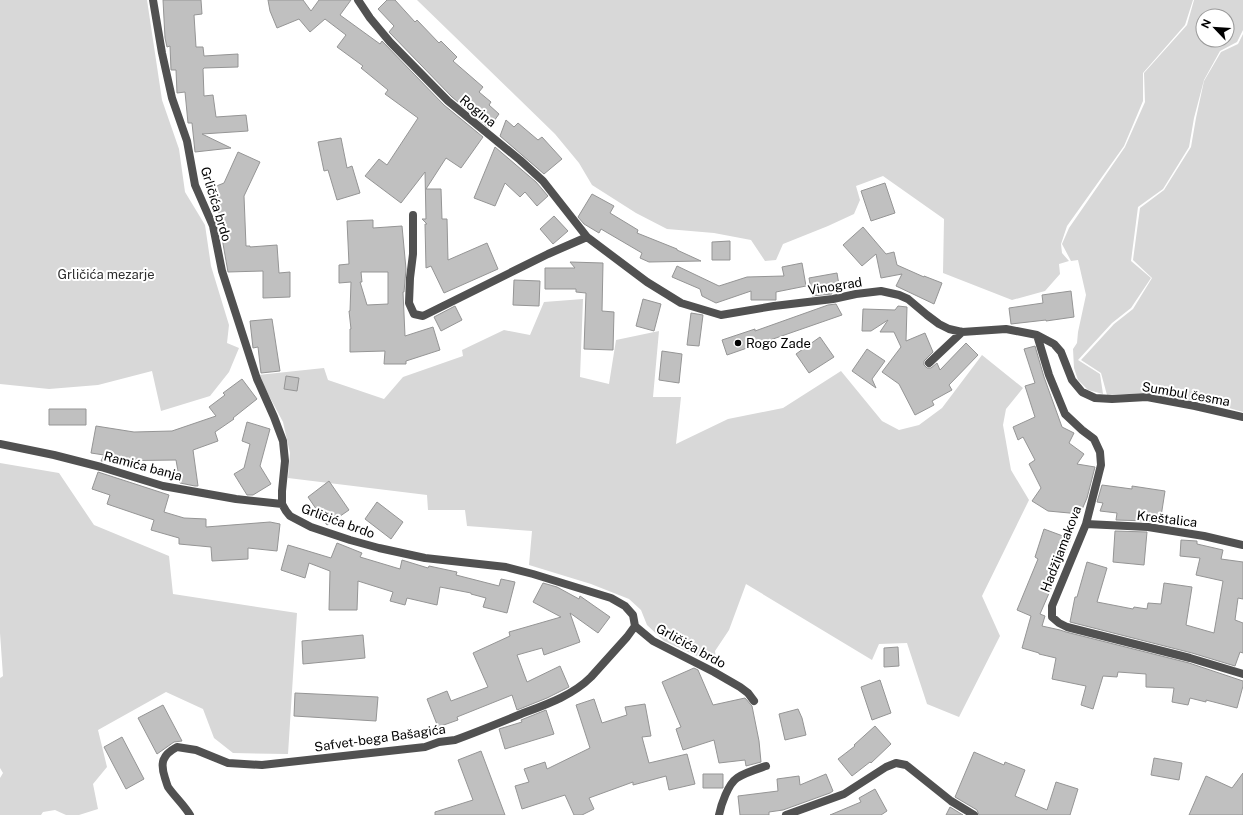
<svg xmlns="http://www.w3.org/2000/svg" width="1243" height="815" viewBox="0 0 1243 815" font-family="'Public Sans',sans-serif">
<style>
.green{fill:#d8d8d8;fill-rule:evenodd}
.building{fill:#c0c0c0;stroke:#959595;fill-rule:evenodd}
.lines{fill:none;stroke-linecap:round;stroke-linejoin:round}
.minor{stroke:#515151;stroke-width:8}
.poi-dot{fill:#000;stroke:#fff;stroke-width:1.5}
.labels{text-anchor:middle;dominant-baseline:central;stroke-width:4;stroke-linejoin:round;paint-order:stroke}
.street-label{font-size:13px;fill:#000;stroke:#fff}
.park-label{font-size:13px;fill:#2f2f2f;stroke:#fff}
.poi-label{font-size:13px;fill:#000;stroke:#fff;text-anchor:start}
</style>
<rect width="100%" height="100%" fill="#fff"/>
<path class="green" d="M0,0H147L162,100L179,149L185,192L205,225L211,266L229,325L227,343L239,348L229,372L210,396L161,411L152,371L98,385L49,389L0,384Z
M417,0H1193L1185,25L1143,73V101L1124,146L1067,226L1061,244L1062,253L1069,261L1059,264L1060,274L1045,291L1012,300L943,273L944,219L883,176L856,186L860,200L854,214L828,226L783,244L776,260L765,261L751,240L714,233L667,229L636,213L592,185L579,163L555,134Z
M1194,0H1243V30L1237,42L1220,51L1204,80L1194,118L1189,147L1163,189L1138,207L1131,261L1151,278L1131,308L1112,323L1078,360L1100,374L1103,394L1088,390L1078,380L1074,368L1073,349L1077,343L1078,332L1086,295L1078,260L1071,261L1062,244L1069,228L1125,147L1145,102L1144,73L1187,25ZM1203,16H1227V40H1203Z
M1243,34V412L1222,406L1148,393L1107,395L1101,373L1081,360L1114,324L1133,309L1152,278L1133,260L1140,208L1164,190L1191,147L1196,118L1204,81L1221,52L1238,44Z
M583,299L580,377L609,384L616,340L659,331L653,397H681L676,444L728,419L783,408L841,371L882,421L899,430L919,425L942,408L982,355L1023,388L1006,409L1003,425L1011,470L1029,500L982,596L1000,636L959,717L927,704L907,643L879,644L872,660L746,584L729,630L715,651L717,665L664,641L647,625L641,610L629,599L591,584L529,565L532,531L467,526L465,510H428L427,495L288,478L290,453L283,422L258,375L324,368L328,380L384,399L403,377L463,356L462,350L504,330L530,335L544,302Z
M0,463L59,473L94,525L169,556L173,594L297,613L288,754L233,753L214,738L203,709L166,692L98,730L107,767L93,784L98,809L79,815H66L55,810L43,812L41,815H0V778L3,773L0,768V678L3,676L0,633Z"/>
<path class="building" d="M163,0H201L202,14L194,15L196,47H203L204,56L238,54V67L204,68L203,69L204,96L213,95L216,117L246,115L248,131L202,134L231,148L195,152L192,123H188L185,92L177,93L176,70H171L170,46L167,47L165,38Z
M268,0H303L311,11L319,0H351L340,15L380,44L382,41L444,105L483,137L461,168L446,158L426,189H441L442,219H447L448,260L487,243L498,269L444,293L431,266L426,268L425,224H427L422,219H426L425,172L401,203L365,176L379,159L387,165L418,118L385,94L388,90L361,68L363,66L337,47L346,35L325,19L310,32L299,19L277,28L270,11Z
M387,0H395L415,22L417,20L439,43L441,41L457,57L453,61L483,87L479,92L491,102L489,105L499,114L489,128L452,97L389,32L394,26L378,9Z
M506,120L514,127L518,123L538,140L542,137L562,159L544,174L500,136Z
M341,138L347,168L352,166L360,193L337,200L328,170L324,171L318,142Z
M495,147L536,182L548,196L537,206L525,192L520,197L505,183L495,206L474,198Z
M238,152L260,162L244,196L246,246H250V247L277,245L279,273L290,272V297L263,298V271L228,272L222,238L221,218L209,189L224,183Z
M885,183L895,213L871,221L861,191Z
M592,194L614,206L610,213L638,230L637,233L677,249V250L701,261L649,262L640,258L642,253L601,229L599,233L584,224L578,217Z
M554,216L568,231L553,244L540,229Z
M373,220V228L402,226L406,269L404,292H403L405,336L433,327L440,350L406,361V364H384L385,351L350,352V329H351L349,311H350L351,282L339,283V265L349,264L347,221ZM361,272H388V304L367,305L360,282H362Z
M863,227L886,254L894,252L897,265L924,277V276L942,283L934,304L896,286L902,274L881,278L876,254L862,266L843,245Z
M730,241V260H712V242Z
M570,262L603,263L602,311L614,312L613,350L584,349L586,293L576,292V289H545V268H575Z
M802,263L806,286L776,292V300H751V291L716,303L702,296L700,289L672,277L677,266L719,286L747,277L784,276L782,267Z
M837,273L840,291L831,292L832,294L812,296L809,278Z
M514,280L540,281L539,306L513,305Z
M1071,291L1074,317L1046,321V320L1011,324L1009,308L1043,303L1042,295Z
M643,299L661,304L654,331L636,326Z
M836,304L842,315L727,355L722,340L755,329V331L828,305Z
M455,306L462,320L441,331L434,317Z
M898,306L907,307L906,341L925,333L933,352L924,361V365L927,368H931L937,363L940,370L966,343L978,355L949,385L952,390L932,401L934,405L915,415L899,384L882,372L901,347L894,332H880L888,320L871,331H862L863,309L895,310Z
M691,313L703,315L699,346L687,345Z
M272,319L280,371L261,373L258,347L253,348L250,321Z
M820,337L834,357L809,373L796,354Z
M1035,346L1044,377L1062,427L1074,433L1069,443L1084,454L1077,464L1095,467L1087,498L1080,514L1048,511L1032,501L1041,488L1029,464L1035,460L1023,437L1018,440L1013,427L1035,417L1025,386L1035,383L1024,349Z
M867,349L885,361L872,379L876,388L852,371Z
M662,351L682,354L679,383L659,380Z
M286,376L299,378L297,391L284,389Z
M242,379L257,399L233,418L234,419L215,432L218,441L193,450L198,486H195L180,483L176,460L101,461L104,455L91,453L96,426L134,432L172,431L216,416L209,407L225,395L223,393Z
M49,409H86V425H49Z
M247,422L270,429L260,466L271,484L253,495H247L234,474L244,468L250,444L242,441Z
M98,472L169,495L164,512L184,518L206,519V527L270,522L280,524L277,551L248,548V559L212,561L211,547L179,544V538L151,530L154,520L107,504L110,495L92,489Z
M329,481L349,510L327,525L308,497Z
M1102,485L1132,489V486L1165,491L1160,523L1148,521L1116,520L1117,513L1100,511L1103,503L1097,502Z
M377,502L403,522L391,539L365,519Z
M1044,529L1071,539L1053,584L1040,614L1045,616L1042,626L1060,630L1066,632L1189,663L1243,681V686L1237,708L1206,700V702L1190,698L1188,705L1172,702L1174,688L1146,687V674L1118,672L1117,677L1103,676L1093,709L1081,705L1086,686L1052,679L1056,658L1039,654V653L1022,648L1031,616L1017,610L1038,559L1035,557Z
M1115,531L1147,532L1144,565L1113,562Z
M1181,540L1197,541V544L1223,550L1221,559L1243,562V599L1238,598L1235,620L1243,623V653L1240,652L1235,666L1192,653L1070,622L1075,597H1077L1087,562L1107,568L1097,602L1133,609L1134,607L1147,609L1148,603L1161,604L1164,583L1192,587L1186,625L1214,633L1223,581L1196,575L1200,558L1180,556Z
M337,543L362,553L360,557L400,569L402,560L428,568L429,566L457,572L456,575L499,586L501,579L515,582L507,613L483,607L486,598L471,594V593L440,587L437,605L407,598L405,605L390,601L393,592L358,581L357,610H329L330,571L309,563L305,578L281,570L288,545L331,558Z
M543,583L557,587L579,599L580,596L610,617L598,633L570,613L580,642L544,655L542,648L517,655L527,682L560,666L569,687L547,698L517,710L512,695L457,717L458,720L438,727L427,699L447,691L451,701L488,687L473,653L510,636L509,632L561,617L533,602Z
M363,635L365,658L303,664L302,641Z
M898,647L899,666L884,667V648Z
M694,668L698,670L713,705L745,698L752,706L759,741L761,762L746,766L745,760L719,763L714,740L683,750L676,729L681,727L662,682Z
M880,680L891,713L872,720L861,687Z
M295,693L378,697L376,721L294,716Z
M594,699L602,723L627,715L625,707L645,704L651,736L642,737L649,763L687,754L695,784L669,790L666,776L633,785V782L589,798L594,809L582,815H574L565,795L522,809L515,786L529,782L524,769L545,762L547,769L590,748L576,705Z
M163,705L182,741L174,742L157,754L138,718Z
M798,709L802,718L806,735L785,740L779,714Z
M546,710L554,734L505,749L499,729L522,722L521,720Z
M875,726L891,744L871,763L870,762L852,776L838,759L855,746L854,745Z
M122,737L144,779L126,789L104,747Z
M481,751L505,815H435V812L473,800L458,760Z
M974,752L1004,765L1005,762L1025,770L1015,796L1047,810L1056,782L1078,789L1070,815H979L977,810L955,797Z
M1154,758L1182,763L1179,780L1151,775Z
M1243,773V815H1189L1206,776L1232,788Z
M703,774H723V788H703Z
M826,774L833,791L830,793L783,810L769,812V815H740L738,796L778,791L777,779L799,776L800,785Z
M875,789L887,811L881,815H830L861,802L859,798Z
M950,807L963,815H946Z"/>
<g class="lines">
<path class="minor" d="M153,0L162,53L172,98L187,141L195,185L213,226L222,271L257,379L274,417L283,441L285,461L282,491V504L286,511L290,516L311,527L350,540L379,548L425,558L506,567L533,574L611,598L625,606L633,615L635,626L653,641L714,672L740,687L748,693L754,701
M358,0L370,18L390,42L448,101L520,160L543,181L587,237L647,282L681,303L721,315L774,306L833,299L856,294L881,291L899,295L908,299L927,315L939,324L949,329L962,332L1006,329L1037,335L1054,344L1061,352L1072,380L1082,392L1095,398L1112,399L1147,397L1195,406L1243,417
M413,215V254L410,278L409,303L414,314L423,316L548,254L587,237
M1037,335L1049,375L1065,414L1082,430L1094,439L1100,452L1101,465L1086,524L1052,606V617L1059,623L1067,627L1190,658L1243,674
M929,363L962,332
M0,444L54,455L101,467L163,486L236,499L282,504
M1086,524L1148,527L1204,536L1243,545
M190,815C184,805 175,797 168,787C167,785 166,781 165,778C160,763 162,755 177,747L196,750L228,763L262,765L425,747L439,742L455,740C477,732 499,723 521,714C545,705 572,696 591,677L627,637L635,626
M719,815C721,805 728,784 737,778C744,773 757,769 766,766
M786,815L844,794L886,767L896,763L906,765L951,801L974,815"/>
</g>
<circle class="poi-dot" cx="738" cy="343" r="4"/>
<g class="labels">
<g class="street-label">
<text transform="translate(478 111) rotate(39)">Rogina</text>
<text transform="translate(216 204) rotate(73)">Grličića brdo</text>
<text transform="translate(835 286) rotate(-9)">Vinograd</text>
<text transform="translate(1186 394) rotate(10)">Sumbul česma</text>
<text transform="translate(143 466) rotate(15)">Ramića banja</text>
<text transform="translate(1167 519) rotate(7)">Kreštalica</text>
<text transform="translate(338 521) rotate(20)">Grličića brdo</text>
<text transform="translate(1061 549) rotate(-69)">Hadžijamakova</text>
<text transform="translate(691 646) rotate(29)">Grličića brdo</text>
<text transform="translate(380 738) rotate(-8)">Safvet-bega Bašagića</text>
</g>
<g class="park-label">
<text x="106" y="274">Grličića mezarje</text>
</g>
<g class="poi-label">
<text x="746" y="343">Rogo Zade</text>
</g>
</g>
<g transform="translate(1215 28) rotate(295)"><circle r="19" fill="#ffffff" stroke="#999999"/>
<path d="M0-3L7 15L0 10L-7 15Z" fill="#000000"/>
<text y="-6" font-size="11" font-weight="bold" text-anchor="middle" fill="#000000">N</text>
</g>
</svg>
